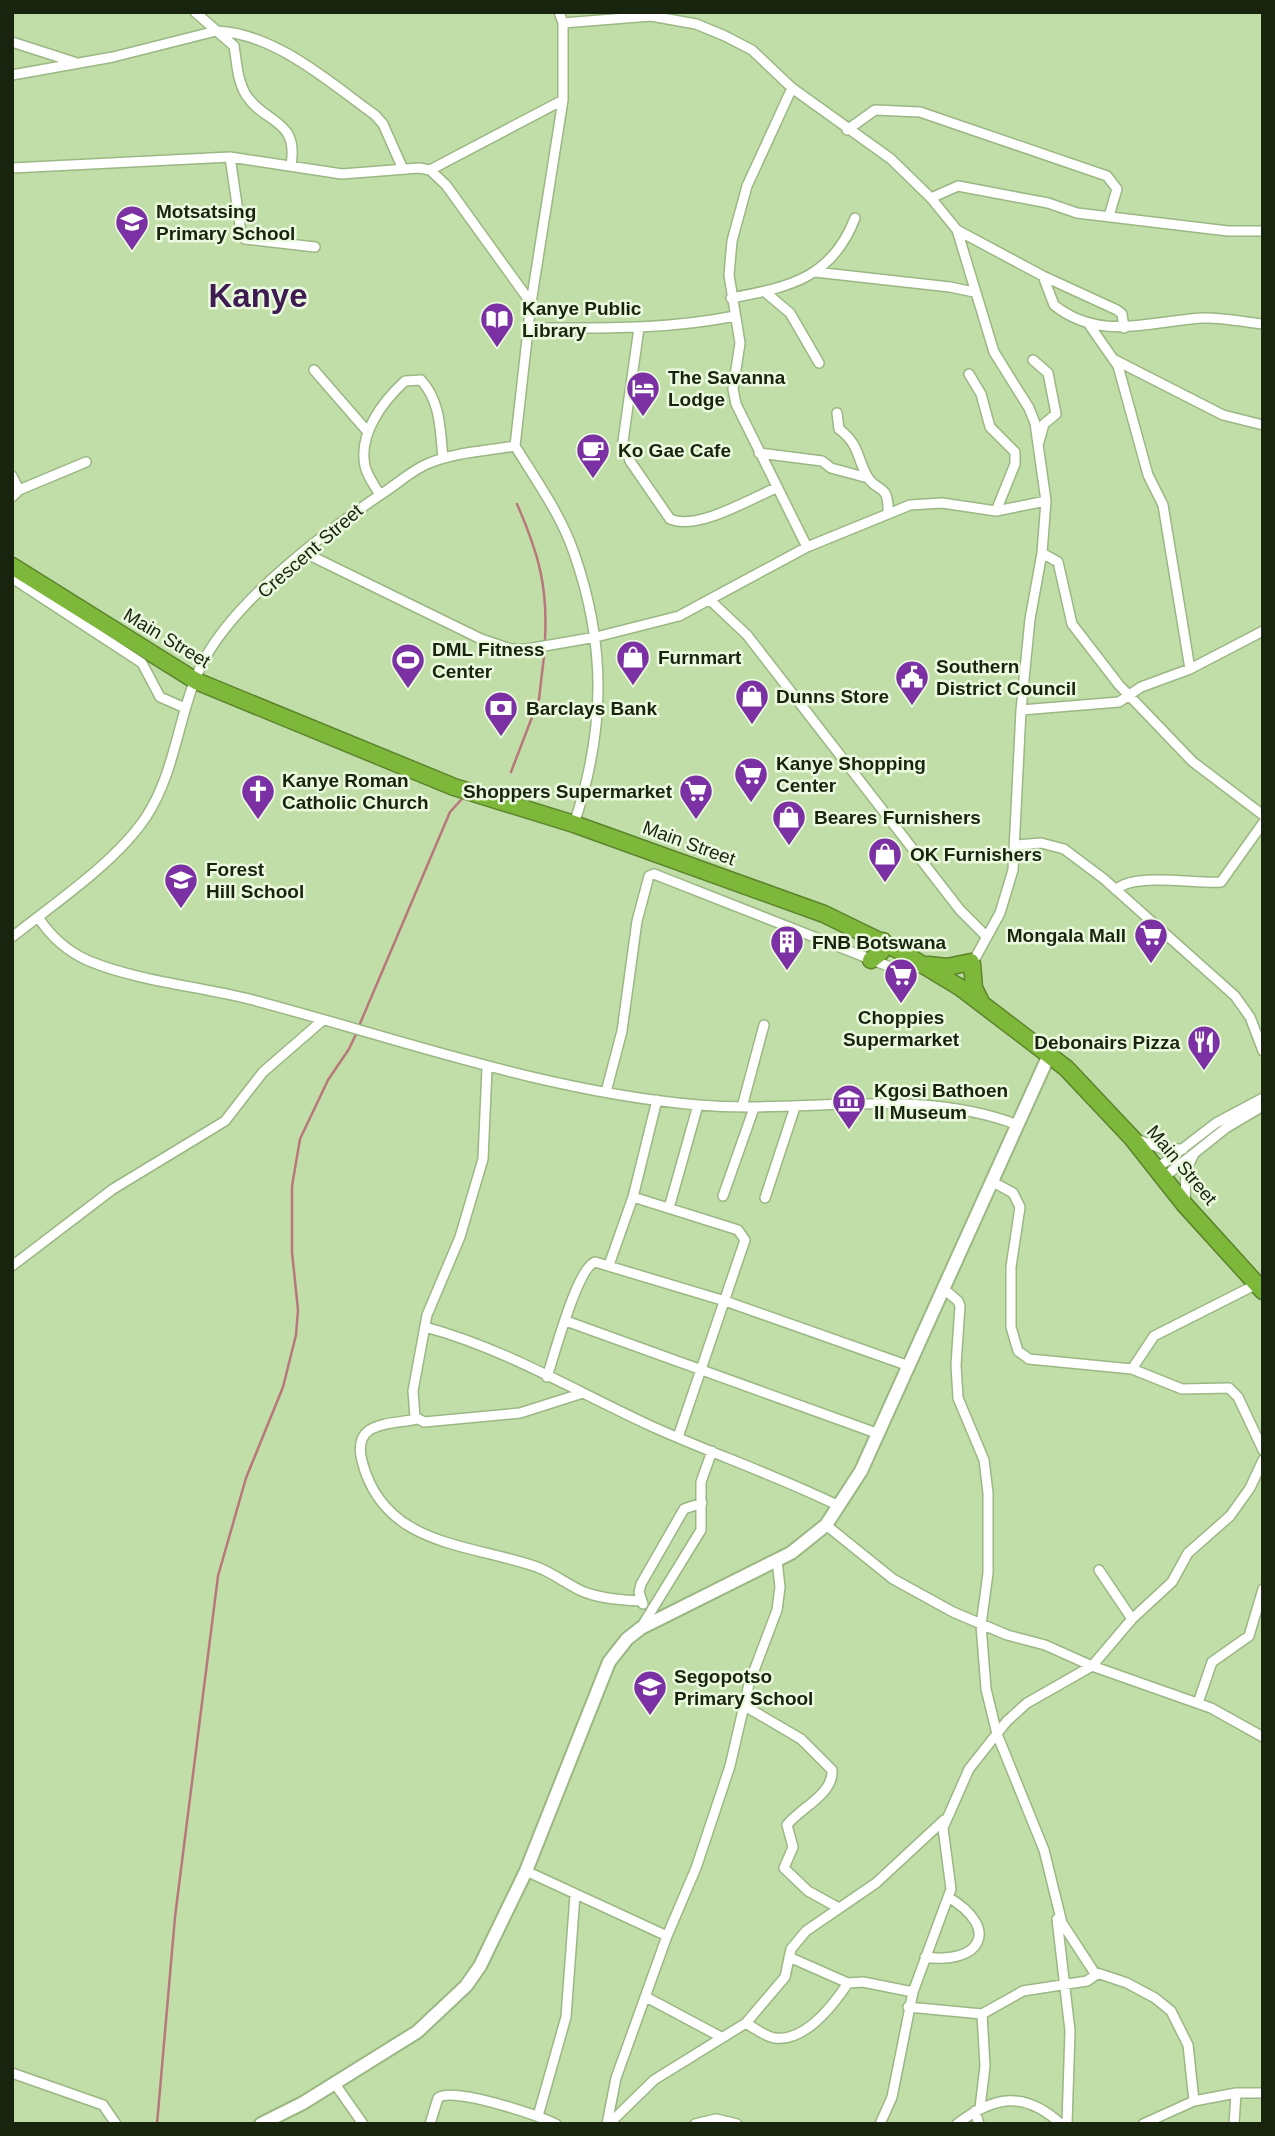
<svg xmlns="http://www.w3.org/2000/svg" width="1275" height="2136" viewBox="0 0 1275 2136" font-family="Helvetica,sans-serif">
<style>
.lines{fill:none;stroke-linecap:round;stroke-linejoin:round}
.stream{stroke:#b8777b;stroke-width:2.5}
.street-casing{stroke:#9bb783;stroke-width:12}
.secondary-casing{stroke:#9bb783;stroke-width:16}
.highway-casing{stroke:#5b842b;stroke-width:19}
.street{stroke:#fff;stroke-width:9}
.secondary{stroke:#fff;stroke-width:12}
.highway{stroke:#7eb83a;stroke-width:16}
.labels{text-anchor:middle;dominant-baseline:central;stroke-width:5;stroke-linejoin:round;paint-order:stroke}
.poi-label{font-size:19px;font-weight:bold;fill:#19240f;stroke:#ebfadf;text-anchor:start}
.street-label{font-size:19px;fill:#19240f;stroke:#ebfadf}
.town-label{font-size:33px;font-weight:bold;fill:#3e1b52;stroke:#ebfadf}
</style>
<rect width="100%" height="100%" fill="#c1dea8"/>
<g class="lines">
<path class="stream" d="M517,504C538,552 548,586 545,639
M511,772L539,699L544,656
M359,1026L450,812L461,800
M157,2124L175,1917L218,1576L246,1478L283,1387L296,1335L298,1310L292,1252V1186L300,1139L328,1080L349,1049L357,1032"/>
<g class="street-casing">
<path id="street" d="M195,12L234,46C237,63 237,80 246,95C265,124 299,119 291,165
M563,23L651,16L696,24L725,36L752,50L792,88L891,159L931,198L957,230L994,352L1029,408L1035,423L1046,501L1042,553L1030,619L1021,710L1013,870L1000,913L972,964
M12,42L74,62
M12,75L113,57L216,31C275,33 329,82 375,115L383,124L402,167
M792,88L747,186L732,241L729,275L740,343L733,389L736,404L807,547
M847,130L875,110L920,112L1107,176L1117,189L1109,216
M230,157L241,232L245,239L315,247
M12,168L230,157L342,174L419,168L430,170L446,185L531,303
M430,170L563,100
M931,198L958,186L1048,203L1077,213L1228,231H1263
M957,230L1043,276L1054,305C1100,342 1150,321 1202,318C1222,317 1243,322 1263,324
M815,272L950,287L974,292
M1043,276L1117,310L1122,314L1124,328
M765,292L790,313L819,363
M731,298C790,287 832,278 855,218
M1088,323L1118,366L1148,475L1163,505L1190,669
M528,328C598,328 666,330 735,316
M639,328L623,441L630,461L670,519C697,531 750,499 776,488
M1033,360L1048,373L1056,414L1044,424L1039,442
M1115,360L1223,415L1263,425
M314,370L367,431
M969,374L981,394L990,427L1015,452V464L996,511
M837,413L839,429C860,445 856,456 867,476C876,493 889,482 888,512
M515,446L531,303L563,100V23L559,12
M515,446C536,480 561,515 574,553C607,647 605,731 574,824
M759,453L822,461L831,468L868,478
M12,476L19,490
M380,495C375,486 367,476 365,466C358,434 383,401 405,381L421,380C441,402 440,430 443,458
M12,497L19,490L86,462
M303,552L481,639L511,649H527L596,637L679,616L807,547L910,505L942,503L996,511L1046,501
M1042,553L1058,562L1072,624L1119,685L1193,762L1263,815
M12,578L142,663L160,697L185,708
M711,601L747,635L960,910L987,937
M1021,710L1119,702L1141,687L1190,669L1263,631
M1016,845L1041,843L1064,849L1104,879L1235,996L1250,1017L1263,1051
M1116,890C1133,872 1196,884 1221,882L1263,823
M38,917C51,937 66,951 89,961C141,982 199,986 253,1000C400,1039 546,1092 699,1105C804,1114 918,1086 1018,1125
M12,937C55,903 116,862 146,817C178,768 178,708 205,658C240,596 325,532 383,493C397,484 411,471 427,464C454,452 486,451 515,446
M487,1068L483,1159L460,1237L427,1315L413,1391L415,1417L424,1422L520,1413L583,1393
M606,1092L622,1031L637,921L649,876L654,874L898,970L926,967
M742,1107L764,1025
M1133,1138L1163,1149H1183
M1156,1169L1216,1123L1263,1098
M1163,1178L1226,1128L1263,1106
M993,1182L1013,1193L1020,1207L1011,1267V1327L1018,1351L1029,1359L1132,1369L1182,1389L1229,1388L1238,1397L1263,1450
M723,1196L754,1108
M633,1197L738,1230L745,1240L678,1437
M765,1198L795,1107
M1185,1205L1186,1170L1194,1154
M669,1208L698,1105
M609,1265L633,1197L657,1100
M12,1266L113,1189L225,1121L263,1072L323,1020
M945,1290L958,1301L960,1306L956,1365L958,1398L984,1460L988,1493V1573L981,1625L986,1689L997,1734L1044,1850L1062,1923L1094,1972L1127,1983L1155,1998L1171,2011L1188,2045L1194,2101
M566,1321L879,1434
M425,1327C504,1348 577,1392 651,1426C713,1454 778,1476 839,1506
M1132,1369L1154,1336L1257,1284
M547,1377C554,1356 577,1268 595,1262L725,1301L909,1366
M417,1419C388,1425 352,1421 362,1461C384,1547 468,1543 537,1567C553,1573 568,1585 584,1592C603,1599 622,1600 641,1601
M826,1525L893,1579L953,1612L1007,1635L1045,1645L1092,1666L1211,1708L1263,1737
M1099,1570L1132,1619
M643,1604L639,1592L641,1584L684,1509L702,1503
M642,1626L701,1530V1482L712,1451
M1198,1703L1212,1662L1249,1636L1263,1589
M743,1705L801,1739L832,1770C834,1794 800,1808 787,1825L793,1847L784,1868L808,1891L837,1907
M526,1871L667,1936
M1057,1919L1070,2031L1067,2124
M789,1957L848,1983L863,1982L913,1992
M925,1957C980,1965 1002,1929 948,1897
M646,1997L721,2037
M908,2007L982,2014L985,2066L980,2108
M982,2014L1023,1991L1087,1981L1097,1974
M746,2023C754,2028 766,2037 775,2038C806,2042 834,2004 848,1983
M12,2073L103,2105L116,2124
M335,2084L363,2124
M975,2111L979,2124
M538,2116L566,2017L575,1895
M430,2124L438,2098C453,2086 536,2115 556,2124
M607,2124L616,2078L667,1936L696,1868L730,1766L749,1684L777,1610L780,1587L777,1561
M609,2124L654,2080L746,2023L785,1977L791,1949L806,1931L876,1883L944,1820
M695,2124L716,2119L737,2124
M880,2124L892,2097L913,1992L951,1889L943,1828L969,1769L1007,1721L1027,1703L1092,1666L1132,1619L1172,1582L1188,1553L1230,1516L1250,1488L1263,1460
M957,2124C995,2095 1025,2091 1061,2124
M1143,2124L1194,2101L1236,2093H1263
M1234,2124L1236,2093"/>
</g>
<g class="secondary-casing">
<path id="secondary" d="M261,2124L303,2103L417,2032L466,1986L480,1966L526,1871L609,1662L627,1639L641,1628L791,1553L826,1525L861,1471L1049,1055"/>
</g>
<g class="highway-casing">
<path id="highway" d="M12,566L196,681L454,787L574,824L824,914L900,951L961,988L1066,1068L1132,1138L1185,1205L1263,1291
M871,960L881,952L883,941
M972,964L974,988L981,1002
M928,965L947,967L971,962"/>
</g>
<use href="#street" class="street"/>
<use href="#secondary" class="secondary"/>
<use href="#highway" class="highway"/>
</g>
<defs>
<g id="school-pin" transform="scale(1.75)"><path d="M0 17L-7.5 6A9.5 9.5 0 1 1 7.5 6Z" fill="#7b31a3" stroke="#ebfadf"/><path d="M0-5L7-2L0 1L-7-2ZM-4 1L0 2.5L4 1V4Q0 6-4 4Z" fill="#fff"/></g>
<g id="library-pin" transform="scale(1.75)"><path d="M0 17L-7.5 6A9.5 9.5 0 1 1 7.5 6Z" fill="#7b31a3" stroke="#ebfadf"/><path d="M-6-4Q-3-5.5-.7-3.5V5Q-3 3-6 4ZM6-4Q3-5.5 .7-3.5V5Q3 3 6 4Z" fill="#fff"/></g>
<g id="hotel-pin" transform="scale(1.75)"><path d="M0 17L-7.5 6A9.5 9.5 0 1 1 7.5 6Z" fill="#7b31a3" stroke="#ebfadf"/><path d="M-6-4.5h1.5V1H6V5H4.5V3h-9V5H-6ZM-4 0a1.8 1.8 0 1 1 3.6 0ZM.5 0V-2.5h3Q6-2.5 6 0Z" fill="#fff"/></g>
<g id="cafe-pin" transform="scale(1.75)"><path d="M0 17L-7.5 6A9.5 9.5 0 1 1 7.5 6Z" fill="#7b31a3" stroke="#ebfadf"/><path d="M-5.5-4.5H6V0H3Q3 3.5 0 3.5H-2.5Q-5.5 3.5-5.5 0ZM3-3.2v2h1.7v-2ZM-6 4.5H4V6H-6Z" fill="#fff"/></g>
<g id="shop-pin" transform="scale(1.75)"><path d="M0 17L-7.5 6A9.5 9.5 0 1 1 7.5 6Z" fill="#7b31a3" stroke="#ebfadf"/><path d="M-5-2.5h2.3a2.7 3.5 0 0 1 5.4 0H5L5.5 6h-11ZM-1.5-2.5h3a1.5 2.3 0 0 0-3 0Z" fill="#fff"/></g>
<g id="stadium-pin" transform="scale(1.75)"><path d="M0 17L-7.5 6A9.5 9.5 0 1 1 7.5 6Z" fill="#7b31a3" stroke="#ebfadf"/><path d="M0-5a6.5 5 0 1 0 0 10a6.5 5 0 1 0 0-10ZM-3.5-1.8h7v3.6h-7Z" fill="#fff"/></g>
<g id="civic-pin" transform="scale(1.75)"><path d="M0 17L-7.5 6A9.5 9.5 0 1 1 7.5 6Z" fill="#7b31a3" stroke="#ebfadf"/><path d="M-.6-6.5H3V-4.5H.6V-3L4-1V1h2V6H-6V1h2V-1L-.6-3ZM-1.2 2.5V6h2.4V2.5Z" fill="#fff"/></g>
<g id="bank-pin" transform="scale(1.75)"><path d="M0 17L-7.5 6A9.5 9.5 0 1 1 7.5 6Z" fill="#7b31a3" stroke="#ebfadf"/><path d="M-6-4H6V4H-6ZM0-2.3a2.3 2.3 0 1 0 0 4.6a2.3 2.3 0 1 0 0-4.6Z" fill="#fff"/></g>
<g id="supermarket-pin" transform="scale(1.75)"><path d="M0 17L-7.5 6A9.5 9.5 0 1 1 7.5 6Z" fill="#7b31a3" stroke="#ebfadf"/><path d="M-6-5.5h2.5l.6 2H6L4.5 2H-2.5L-4.4-4H-6ZM-1.5 3.2a1.3 1.3 0 1 0 .1 0ZM3 3.2a1.3 1.3 0 1 0 .1 0Z" fill="#fff"/></g>
<g id="church-pin" transform="scale(1.75)"><path d="M0 17L-7.5 6A9.5 9.5 0 1 1 7.5 6Z" fill="#7b31a3" stroke="#ebfadf"/><path d="M-1.2-6h2.4v3.5h3.3v2.4h-3.3V6h-2.4V-.1h-3.3v-2.4h3.3Z" fill="#fff"/></g>
<g id="building-pin" transform="scale(1.75)"><path d="M0 17L-7.5 6A9.5 9.5 0 1 1 7.5 6Z" fill="#7b31a3" stroke="#ebfadf"/><path d="M-4-6H4V6H1V3H-1V6H-4ZM-2.5-4.3h1.7v1.8h-1.7ZM.8-4.3h1.7v1.8H.8ZM-2.5-1h1.7V.8h-1.7ZM.8-1h1.7V.8H.8Z" fill="#fff"/></g>
<g id="restaurant-pin" transform="scale(1.75)"><path d="M0 17L-7.5 6A9.5 9.5 0 1 1 7.5 6Z" fill="#7b31a3" stroke="#ebfadf"/><path d="M-5-6h1v4h1v-4h1v4h1v-4h1v5L-1.5 .5V6h-2V.5L-5-1ZM5-6V6H3V1.5H1.5Q1.5-4 5-6Z" fill="#fff"/></g>
<g id="museum-pin" transform="scale(1.75)"><path d="M0 17L-7.5 6A9.5 9.5 0 1 1 7.5 6Z" fill="#7b31a3" stroke="#ebfadf"/><path d="M0-6L6-3V-2H-6V-3ZM-5-1h2V3h-2ZM-1-1h2V3h-2ZM3-1h2V3H3ZM-6 4H6V6H-6Z" fill="#fff"/></g>
</defs>
<g fill-rule="evenodd">
<use href="#school-pin" x="132" y="222"/>
<use href="#library-pin" x="497" y="319"/>
<use href="#hotel-pin" x="643" y="388"/>
<use href="#cafe-pin" x="593" y="450"/>
<use href="#shop-pin" x="633" y="657"/>
<use href="#stadium-pin" x="408" y="660"/>
<use href="#civic-pin" x="912" y="677"/>
<use href="#shop-pin" x="752" y="696"/>
<use href="#bank-pin" x="501" y="708"/>
<use href="#supermarket-pin" x="751" y="774"/>
<use href="#church-pin" x="258" y="791"/>
<use href="#supermarket-pin" x="696" y="791"/>
<use href="#shop-pin" x="789" y="817"/>
<use href="#shop-pin" x="885" y="854"/>
<use href="#school-pin" x="181" y="880"/>
<use href="#supermarket-pin" x="1151" y="935"/>
<use href="#building-pin" x="787" y="942"/>
<use href="#supermarket-pin" x="901" y="975"/>
<use href="#restaurant-pin" x="1204" y="1042"/>
<use href="#museum-pin" x="849" y="1101"/>
<use href="#school-pin" x="650" y="1687"/>
</g>
<g class="labels">
<g class="poi-label">
<text x="156" y="211">Motsatsing<tspan x="156" dy="22">Primary School</tspan></text>
<text x="522" y="308">Kanye Public<tspan x="522" dy="22">Library</tspan></text>
<text x="668" y="377">The Savanna<tspan x="668" dy="22">Lodge</tspan></text>
<text x="618" y="450">Ko Gae Cafe</text>
<text x="432" y="649">DML Fitness<tspan x="432" dy="22">Center</tspan></text>
<text x="658" y="657">Furnmart</text>
<text x="936" y="666">Southern<tspan x="936" dy="22">District Council</tspan></text>
<text x="776" y="696">Dunns Store</text>
<text x="526" y="708">Barclays Bank</text>
<text x="776" y="763">Kanye Shopping<tspan x="776" dy="22">Center</tspan></text>
<text x="282" y="780">Kanye Roman<tspan x="282" dy="22">Catholic Church</tspan></text>
<text x="672" y="791" text-anchor="end">Shoppers Supermarket</text>
<text x="814" y="817">Beares Furnishers</text>
<text x="910" y="854">OK Furnishers</text>
<text x="206" y="869">Forest<tspan x="206" dy="22">Hill School</tspan></text>
<text x="1126" y="935" text-anchor="end">Mongala Mall</text>
<text x="812" y="942">FNB Botswana</text>
<text x="901" y="1017" text-anchor="middle">Choppies<tspan x="901" dy="22">Supermarket</tspan></text>
<text x="1180" y="1042" text-anchor="end">Debonairs Pizza</text>
<text x="874" y="1090">Kgosi Bathoen<tspan x="874" dy="22">II Museum</tspan></text>
<text x="674" y="1676">Segopotso<tspan x="674" dy="22">Primary School</tspan></text>
</g>
<g class="street-label">
<text transform="translate(310 551) rotate(-41)">Crescent Street</text>
<text transform="translate(167 638) rotate(31)">Main Street</text>
<text transform="translate(689 843) rotate(20)">Main Street</text>
<text transform="translate(1182 1165) rotate(50)">Main Street</text>
</g>
<g class="town-label">
<text x="258" y="295">Kanye</text>
</g>
</g>
<rect width="1275" height="2136" fill="none" stroke="#19240f" stroke-width="28"/>
</svg>
